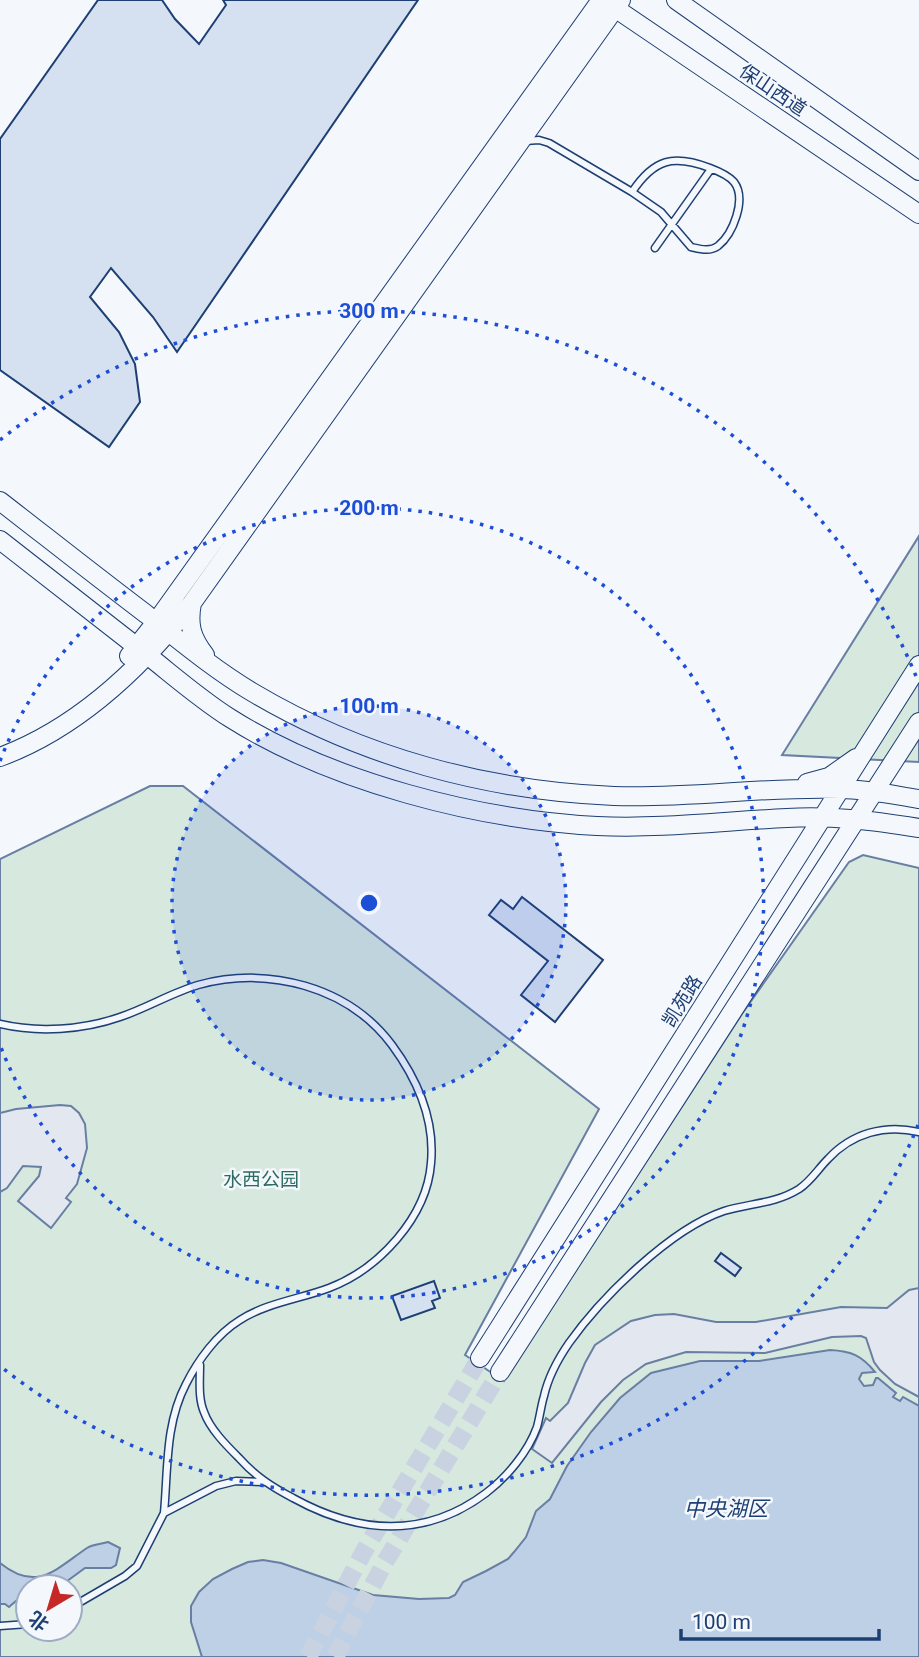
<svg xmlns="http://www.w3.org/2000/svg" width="919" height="1657" viewBox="0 0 919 1657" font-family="Roboto,'Noto Sans SC',sans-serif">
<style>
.green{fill:#d7e8df;stroke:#687fa3;stroke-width:2;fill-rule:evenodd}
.parking{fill:#e3e8f0;stroke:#687fa3;stroke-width:2}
.water{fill:#bed0e5;stroke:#687fa3;stroke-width:2}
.building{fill:#d5e0f0;stroke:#1d3f73;stroke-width:2}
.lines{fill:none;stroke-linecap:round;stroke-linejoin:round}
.secondary-tunnel{stroke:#c9d2e0;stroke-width:18;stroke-dasharray:18 9;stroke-linecap:butt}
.lane-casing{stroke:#1d3f73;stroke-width:9}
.secondary-casing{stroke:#1d3f73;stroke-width:20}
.lane{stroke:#f4f7fb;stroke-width:6}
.secondary{stroke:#f4f7fb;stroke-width:18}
.ring{fill:none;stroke:#1d4ed8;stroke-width:3.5;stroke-dasharray:3.5 7}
.labels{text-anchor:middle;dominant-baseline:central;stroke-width:5;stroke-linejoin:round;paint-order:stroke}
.street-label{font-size:19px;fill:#1d3f73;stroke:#f4f7fb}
.park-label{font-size:19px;fill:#2c6c60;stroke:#f4f7fb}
.water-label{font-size:21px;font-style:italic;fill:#1d3f73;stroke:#f4f7fb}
.centre{fill:#1d4ed8;stroke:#f4f7fb;stroke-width:3.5}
.ring-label{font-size:21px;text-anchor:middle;font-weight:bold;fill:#1d4ed8;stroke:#f4f7fb;stroke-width:5;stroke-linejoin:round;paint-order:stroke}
</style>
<rect width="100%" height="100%" fill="#f4f7fb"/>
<path class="green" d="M919,536V762L782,755Z
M150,786H183L599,1109L465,1355L504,1381L742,1014L849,862L863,855L919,868V1657H0V859ZM28,1587H70V1629H28Z"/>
<path class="parking" d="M60,1105L71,1106L79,1113L85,1124L87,1148L77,1184L66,1198L71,1202L51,1228L18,1201L39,1176L41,1167L23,1166L7,1188L0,1192V1113L16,1109Z
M919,1288V1397L895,1384L880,1370L874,1362L866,1338L861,1336L832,1337L765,1353L686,1352L646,1364L623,1380L601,1402L552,1463L532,1449L546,1418L550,1421L568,1403L585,1363L595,1345L631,1321L655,1315L674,1314L716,1322H756L841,1307L887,1308L909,1290Z"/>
<path class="water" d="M830,1350C852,1351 862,1356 875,1372L862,1373L859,1379L864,1386L873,1385L876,1378H878L896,1393L893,1397L900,1401L903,1397L919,1406V1657H202L191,1622V1606L199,1592L213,1579L232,1569L248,1562L263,1560L281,1563L373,1595L419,1599L449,1598L455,1595L463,1582L486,1571L508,1559L514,1552L526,1537L536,1511L550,1499L567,1466L591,1432L620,1398L651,1373L700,1361H759Z
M108,1542L120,1548L116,1565L111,1568H85L59,1587H28V1598L16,1601L9,1607L5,1604H0V1563C37,1593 56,1569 87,1548C92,1544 102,1544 108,1542Z"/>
<path class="building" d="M98,0H162L175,19L199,44L226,5L223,0H418L177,352L153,317L111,268L90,297L119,332L135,364L140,402L109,447L0,370V139Z
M522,897L603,960L555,1022L521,995L548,961L489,915L501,900L513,909Z
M721,1253L741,1268L735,1276L715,1261Z
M434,1281L440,1298L432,1301L435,1308L401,1320L392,1296Z"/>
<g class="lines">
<path class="secondary-tunnel" d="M308,1657L363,1553L480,1358
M335,1657L385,1562L500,1372"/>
<g class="lane-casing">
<path id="lane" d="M525,141L539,140L549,143L632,192L661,212L691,247C700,249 710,252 718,246C733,234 747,199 734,182C728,175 718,171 710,168C673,154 654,159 632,192
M655,248L711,169
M0,1024C38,1033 83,1030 120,1017C147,1008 171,993 198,985C268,966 348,986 392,1045C417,1079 435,1120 431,1163C427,1217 379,1269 329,1288C300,1299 266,1303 240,1320C217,1334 198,1360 186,1384C165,1424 168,1470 164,1513
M200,1365C200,1380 198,1398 204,1412C210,1429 226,1445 239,1458C255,1476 272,1487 293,1498C358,1534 425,1539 486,1493C507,1477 528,1452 537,1427C540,1416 541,1406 544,1396C548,1378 558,1359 569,1343C601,1298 670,1229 724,1211C750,1203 775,1204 799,1189C811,1181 818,1169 828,1159C852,1133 885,1124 919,1132
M70,1608L125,1576L137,1566L164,1513L216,1486L236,1481L263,1482
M0,1626L28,1624"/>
</g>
<g class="secondary-casing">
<path id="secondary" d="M676,0L919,171
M606,2L919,214
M0,501C49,539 97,577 146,614C180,641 215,670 252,692C361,757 488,791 614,796C689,799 765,786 841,789C867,789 893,795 919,799
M0,540C49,578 98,616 146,654C174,676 200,699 230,718C331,782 479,820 597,826C661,829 724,821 787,818C832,815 875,821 919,828
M192,603C188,624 191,637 205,655
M129,656L156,622L601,0
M0,757C78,728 142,667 192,603L621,0
M807,783L829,777L856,758
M480,1358L919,665
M500,1372L919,722"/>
</g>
<use href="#lane" class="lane"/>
<use href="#secondary" class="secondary"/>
</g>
<circle cx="369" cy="903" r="197" fill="#1d4ed8" fill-opacity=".12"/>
<g class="ring">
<circle cx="369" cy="903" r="197"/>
<path d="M0 761A395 395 0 1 1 0 1045"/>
<path d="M918 1125A592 592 0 0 1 0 1366M0 440A592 592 0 0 1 918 681"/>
</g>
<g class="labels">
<g class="street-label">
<text transform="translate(773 90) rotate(34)">保山西道</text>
<text transform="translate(682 1001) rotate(-58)">凯苑路</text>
</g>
<g class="park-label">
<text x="261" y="1179">水西公园</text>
</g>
<g class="water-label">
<text x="726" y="1509">中央湖区</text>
</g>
</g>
<circle cx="369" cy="903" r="10" class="centre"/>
<g class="ring-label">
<text x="369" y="318">300 m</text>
<text x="369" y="515">200 m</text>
<text x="369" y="713">100 m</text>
</g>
<g transform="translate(49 1608) rotate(218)"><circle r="33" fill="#f4f7fb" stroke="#9eadc5" stroke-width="2"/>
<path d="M0-5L12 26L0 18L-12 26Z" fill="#c62828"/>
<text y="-10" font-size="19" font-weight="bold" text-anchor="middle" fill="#1d3f73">北</text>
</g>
<path d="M681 1629v10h198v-10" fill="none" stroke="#1d3f73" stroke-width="3.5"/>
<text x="692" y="1629" font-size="21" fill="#1d3f73" stroke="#f4f7fb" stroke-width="5" paint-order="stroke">100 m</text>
</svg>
